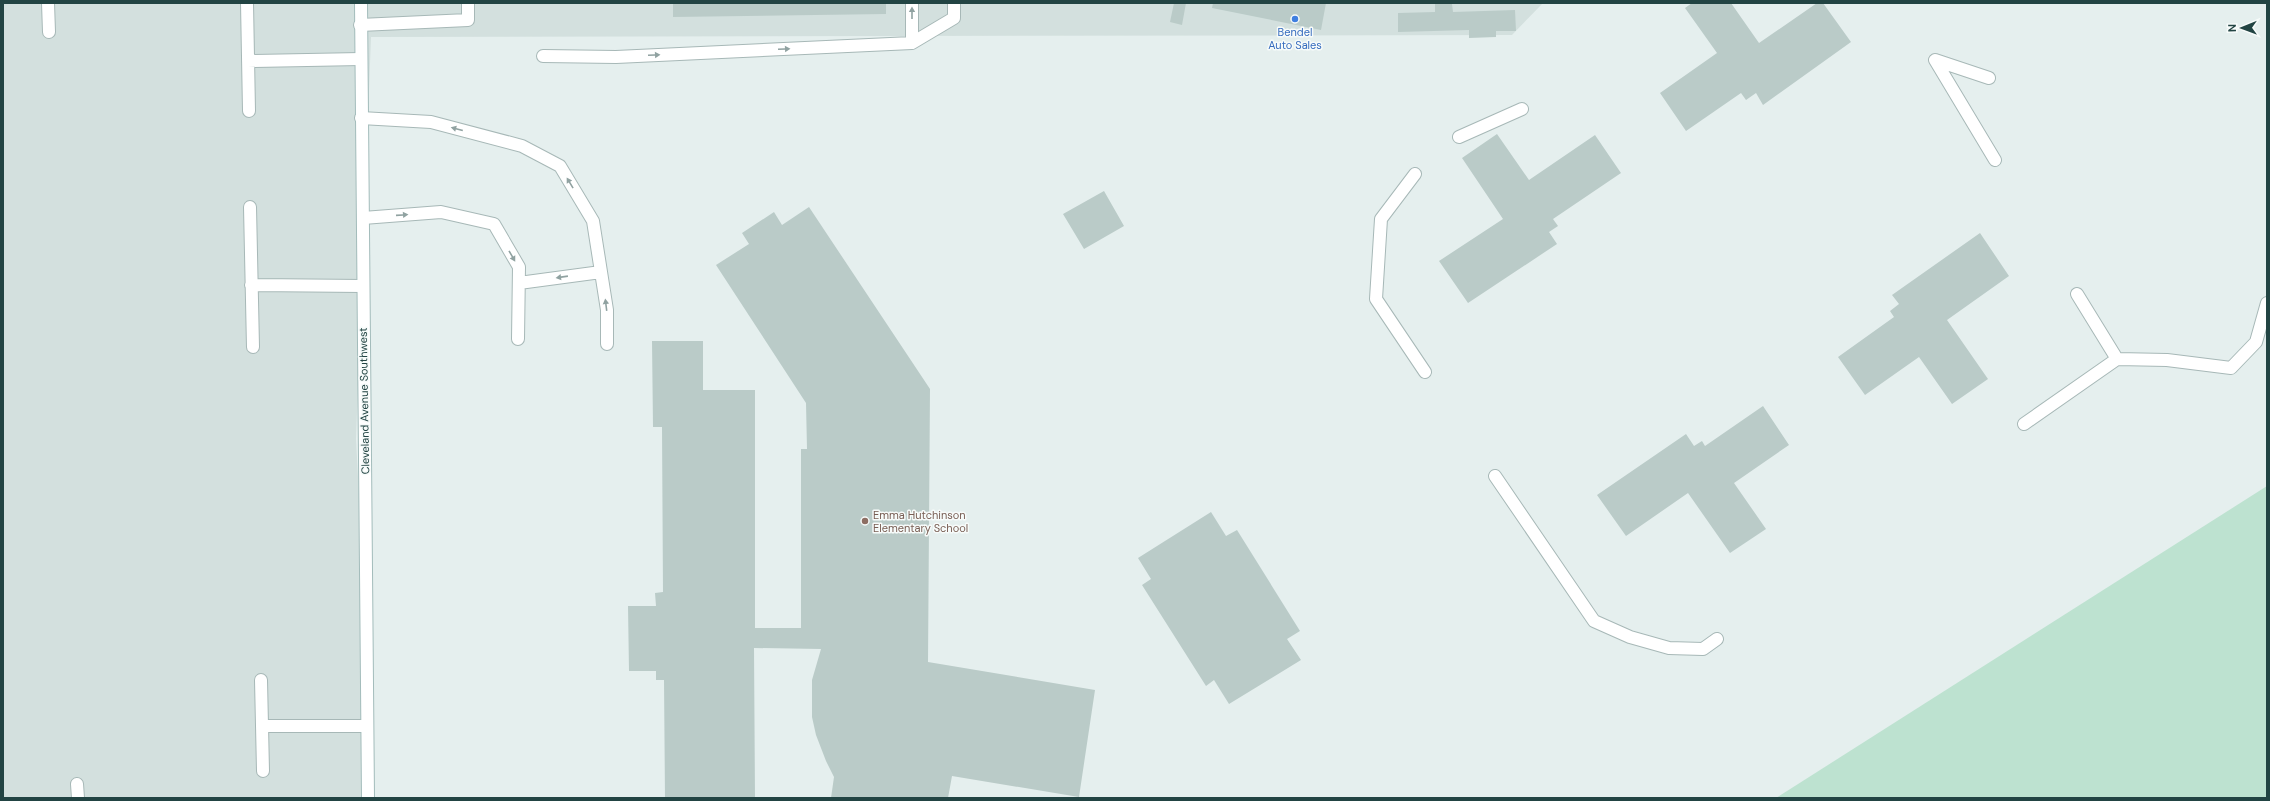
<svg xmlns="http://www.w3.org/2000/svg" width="2270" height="801" viewBox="0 0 2270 801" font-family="'DM Sans',sans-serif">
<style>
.built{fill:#d3e0de}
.green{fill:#bde2d0}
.building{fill:#bacbc8}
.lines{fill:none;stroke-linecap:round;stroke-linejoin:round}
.lane-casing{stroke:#a7b8b7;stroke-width:14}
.secondary-casing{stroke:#a3bcbb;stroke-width:14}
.lane{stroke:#fff;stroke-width:12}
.secondary{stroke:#fff;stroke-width:12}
.oneway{fill:#90a2a1}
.shop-dot{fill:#3f7fe0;stroke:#f7fbfa;stroke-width:1.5}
.education-dot{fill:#8d6e63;stroke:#f7fbfa;stroke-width:1.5}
.labels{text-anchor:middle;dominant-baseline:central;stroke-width:3;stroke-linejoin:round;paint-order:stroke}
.shop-label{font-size:11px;fill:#366cbe;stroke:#f7fbfa}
.street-label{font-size:11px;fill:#224443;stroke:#f7fbfa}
.education-label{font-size:11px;fill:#785e54;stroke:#f7fbfa;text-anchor:start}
</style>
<rect width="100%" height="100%" fill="#e5efee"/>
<path class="built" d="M3,3H1543L1512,35L371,37L356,439L375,798H3Z"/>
<path class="green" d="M2267,486V798H1776Z"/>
<path class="building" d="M673,3H886V14L673,17Z
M1174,3H1186L1182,25L1170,22Z
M1213,3H1326L1321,30L1212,8Z
M1692,3H1731L1759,43L1817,3H1823L1851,42L1763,105L1756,93L1746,100L1741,93L1686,131L1660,93L1717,53L1685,8Z
M1435,4H1452L1453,12L1515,10L1516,31H1496V37L1469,38V30L1398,32V13L1435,12Z
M1497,134L1529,180L1595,135L1621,173L1553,219L1558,226L1549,232L1557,244L1468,303L1439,261L1503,219L1462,158Z
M1104,191L1124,226L1084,249L1063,214Z
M809,207L930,389L928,662L1095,690L1079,797L952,776L948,798H831L834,777L826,761L816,735L812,717V680L821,649L754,648L755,798H665L664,680H656V671H629L628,606H656L655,593L663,592L662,427H653L652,341H703V390H755V628H801V449H807L806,403L716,265L749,244L742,233L774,212L782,225Z
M1980,233L2009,276L1947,320L1988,379L1952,404L1919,357L1865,395L1838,357L1894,317L1890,311L1899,304L1892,295Z
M1763,406L1789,445L1734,483L1766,529L1730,553L1688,493L1626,536L1597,495L1686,434L1694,446L1702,441L1705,446Z
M1211,512L1226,536L1237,530L1300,631L1287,639L1301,660L1229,704L1214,680L1206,686L1142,585L1151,579L1138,558Z"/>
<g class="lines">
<g class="lane-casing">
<path id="lane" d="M48,3L49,32
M247,3L249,111
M360,25L468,20V3
M912,43L954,18V3
M543,56L616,57L912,43V3
M248,61L361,59
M1989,78L1935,60L1995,160
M361,118L431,122L522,146L560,166L593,221L607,310V344
M1459,137L1522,109
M1415,174L1381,219L1376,299L1425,372
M250,207L253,347
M363,218L441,212L494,224L519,267L518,339
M519,283L601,272
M251,285L363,286
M2117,359L2167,360L2231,368L2256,342L2267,303
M2024,424L2117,359L2077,294
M1495,476L1594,621L1630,637L1669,648L1703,649L1717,639
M261,680L263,771
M262,726H367
M77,784L78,798"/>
</g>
<g class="secondary-casing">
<path id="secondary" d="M361,3L368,798"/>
</g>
<use href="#lane" class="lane"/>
<use href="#secondary" class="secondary"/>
</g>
<defs><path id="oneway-solid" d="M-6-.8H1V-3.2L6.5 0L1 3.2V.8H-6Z"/></defs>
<g class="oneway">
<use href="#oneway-solid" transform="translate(912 13) rotate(-90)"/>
<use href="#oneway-solid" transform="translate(784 49) rotate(-3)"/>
<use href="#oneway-solid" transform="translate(654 55) rotate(-3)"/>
<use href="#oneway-solid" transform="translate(457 129) rotate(-165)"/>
<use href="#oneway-solid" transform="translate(570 183) rotate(-121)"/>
<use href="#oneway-solid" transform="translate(402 215) rotate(-4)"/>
<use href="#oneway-solid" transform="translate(512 256) rotate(60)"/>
<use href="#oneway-solid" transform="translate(562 277) rotate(172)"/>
<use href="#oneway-solid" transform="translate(606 305) rotate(-97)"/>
</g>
<circle class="shop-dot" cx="1295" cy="19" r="4"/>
<circle class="education-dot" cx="865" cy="521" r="4"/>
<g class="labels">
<g class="shop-label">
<text x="1295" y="32">Bendel<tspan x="1295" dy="13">Auto Sales</tspan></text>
</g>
<g class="street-label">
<text transform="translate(364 401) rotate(-91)">Cleveland Avenue Southwest</text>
</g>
<g class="education-label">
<text x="873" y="515">Emma Hutchinson<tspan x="873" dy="13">Elementary School</tspan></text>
</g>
</g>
<rect width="2270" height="801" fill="none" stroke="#224443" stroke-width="8"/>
<g transform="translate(2242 28) rotate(269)" stroke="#f7fbfa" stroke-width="3" paint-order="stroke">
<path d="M0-3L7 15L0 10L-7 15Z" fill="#224443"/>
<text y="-6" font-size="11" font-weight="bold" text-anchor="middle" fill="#224443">N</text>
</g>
</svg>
